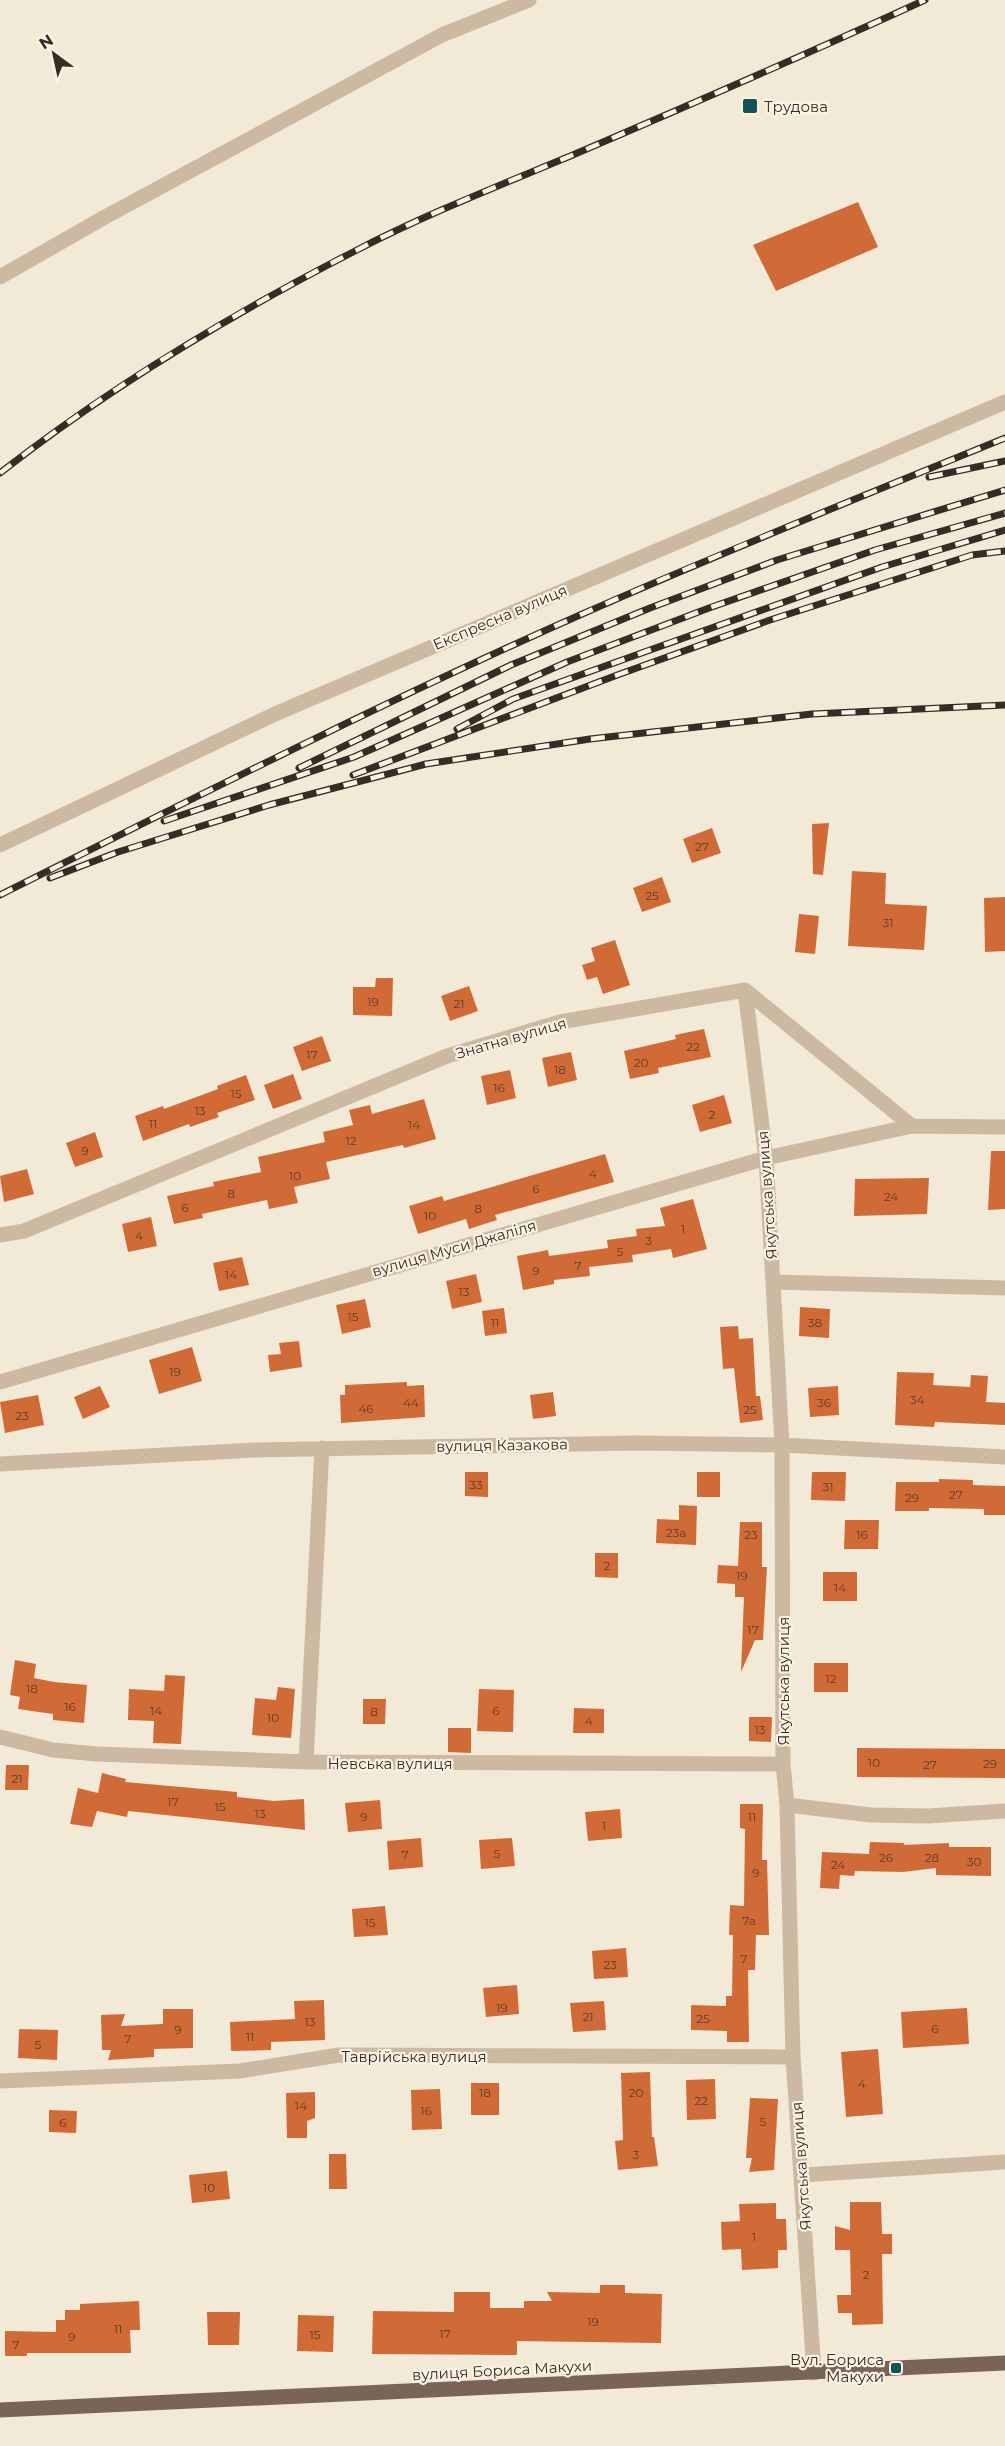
<svg xmlns="http://www.w3.org/2000/svg" width="1005" height="2446" viewBox="0 0 1005 2446" font-family="Montserrat,sans-serif">
<style>
.building{fill:#d06b38}
.lines{fill:none;stroke-linecap:round;stroke-linejoin:round}
.minor{stroke:#ccb9a2;stroke-width:15}
.major{stroke:#796555;stroke-width:15}
.rail-casing{stroke:#362c25;stroke-width:7}
.rail{stroke:#fbf2e3;stroke-width:4.5;stroke-dasharray:14;stroke-linecap:butt}
.poi-dot{fill:#18505a;stroke:#fbf2e3;stroke-width:2}
.labels{text-anchor:middle;dominant-baseline:central;stroke-width:4.5;stroke-linejoin:round;paint-order:stroke}
.number-label{font-size:12px;fill:#5c3c2a}
.poi-label{font-size:15px;fill:#362c25;stroke:#fbf2e3;text-anchor:start}
.street-label{font-size:15px;fill:#362c25;stroke:#fbf2e3}
</style>
<rect width="100%" height="100%" fill="#f3e9d7"/>
<path class="building" d="M858,202L878,247L776,291L753,245Z
M829,823L823,875L813,874L812,824Z
M712,828L721,853L692,863L683,839Z
M852,871L886,873L885,904L927,906L924,950L848,946Z
M662,877L671,902L642,912L633,888Z
M1005,897V951L985,952L984,898Z
M799,914L819,916L815,954L795,952Z
M615,940L630,985L603,994L597,977L587,980L582,965L595,961L591,948Z
M376,978H393L392,1016L353,1015V987H375Z
M469,986L478,1011L450,1021L441,996Z
M704,1029L711,1057L658,1068L659,1073L630,1079L624,1051L676,1039L675,1035Z
M322,1036L331,1061L302,1071L293,1047Z
M571,1052L577,1080L548,1087L542,1058Z
M510,1070L516,1098L487,1105L481,1076Z
M293,1074L302,1099L273,1109L264,1085Z
M246,1075L255,1100L217,1113L219,1117L190,1127L189,1124L143,1141L135,1116L163,1106L164,1109L218,1089L217,1086Z
M724,1095L732,1123L700,1132L692,1105Z
M424,1099L436,1139L404,1148L403,1145L326,1162L330,1179L294,1187L298,1203L269,1209L267,1200L202,1214L203,1218L174,1224L167,1196L214,1186L213,1182L261,1172L258,1157L325,1142L323,1132L353,1125L349,1110L370,1105L372,1114Z
M95,1132L103,1157L75,1167L66,1143Z
M991,1151H1005V1209L988,1210Z
M605,1154L614,1182L495,1215L497,1220L469,1229L466,1219L418,1234L409,1206L442,1196L444,1201Z
M27,1169L34,1194L4,1202L0,1176Z
M929,1178L927,1214L854,1216L855,1179Z
M693,1199L707,1249L673,1258L671,1249L632,1255L633,1262L589,1267L590,1276L554,1280V1284L523,1290L517,1256L548,1250L549,1256L608,1248L607,1240L637,1236L636,1229L665,1226L660,1208Z
M151,1217L157,1246L128,1252L122,1224Z
M242,1257L249,1285L219,1291L213,1263Z
M476,1274L482,1302L452,1309L446,1281Z
M365,1299L371,1327L342,1334L336,1305Z
M800,1307L830,1309L829,1338L799,1336Z
M504,1308L507,1333L485,1336L482,1311Z
M738,1326L739,1339L753,1338L756,1396H760L763,1420L740,1423L734,1368L723,1369L720,1327Z
M299,1341L302,1367L270,1372L268,1355L281,1354L279,1343Z
M192,1347L202,1381L159,1394L149,1360Z
M897,1372L934,1373L933,1385L970,1387L971,1375L988,1376L986,1402L1005,1403V1425L935,1422L934,1427L895,1425Z
M407,1382V1386L424,1385L425,1417L341,1423L340,1395H345V1385Z
M100,1386L110,1407L83,1419L74,1397Z
M838,1386L839,1415L810,1417L808,1388Z
M553,1392L556,1416L533,1419L530,1395Z
M38,1395L44,1425L5,1433L0,1402Z
M465,1472H488V1497L465,1496Z
M697,1472H720V1497H697Z
M812,1472H846L845,1501L811,1500Z
M939,1479L973,1480V1485L1005,1486V1515H984V1509L929,1508V1511H895L896,1482H939Z
M679,1505L697,1506L696,1545L656,1543L657,1519L679,1520Z
M845,1520H879L878,1549H844Z
M740,1522H762V1567H767L763,1640H755L741,1672L744,1597H735V1584L717,1583L718,1565L738,1566Z
M595,1553H618V1578L595,1577Z
M823,1572H857V1601H823Z
M15,1660L36,1664L34,1678L54,1682L87,1685L84,1723L53,1720V1714L18,1709L20,1697L10,1695Z
M814,1663H848V1692H814Z
M165,1675L185,1676L181,1744L153,1743L154,1721L128,1720L129,1689L164,1691Z
M278,1687L295,1689L291,1738L252,1735L255,1698L276,1700Z
M479,1689L514,1690L513,1732L477,1731Z
M363,1699H386L385,1724H363Z
M574,1708L604,1709V1733H573Z
M749,1717H772L771,1742L749,1741Z
M448,1728H471V1753L448,1752Z
M857,1748L1005,1749V1778L857,1777Z
M6,1765H29L28,1790H5Z
M102,1773L126,1779L125,1782L237,1792V1797L274,1801L304,1799L305,1830L128,1811L127,1817L97,1811L92,1827L70,1824L78,1788L98,1793Z
M380,1800L382,1829L348,1832L345,1803Z
M740,1804H763L762,1860H767L769,1935H756L755,1970H748L749,2042H727V2031L691,2030V2005L726,2006V1996H732L733,1935H729L730,1905L744,1906L745,1829L740,1828Z
M620,1809L622,1838L588,1841L585,1812Z
M421,1838L423,1867L389,1870L387,1841Z
M512,1838L515,1866L481,1869L479,1840Z
M870,1842L904,1843V1845L949,1843V1847H991V1876L936,1875V1868L903,1872L855,1871L854,1876L840,1875L839,1889L820,1888L822,1852L869,1854Z
M385,1906L388,1935L354,1937L352,1909Z
M626,1948L628,1977L594,1979L592,1951Z
M517,1985L519,2014L486,2017L483,1988Z
M324,2000L325,2040L271,2042V2050L231,2051L230,2022L295,2019L294,2001Z
M604,2001L606,2030L573,2032L570,2003Z
M967,2008L969,2044L903,2048L901,2012Z
M163,2009H193V2048L154,2049V2057L108,2060L111,2050H102L101,2015L125,2014L121,2026L163,2024Z
M19,2029L58,2030L57,2060L18,2058Z
M878,2049L883,2114L846,2117L841,2052Z
M650,2072L652,2137H654L658,2166L618,2170L615,2141L623,2140L621,2073Z
M715,2079L716,2119L687,2120L686,2080Z
M471,2083H499V2115H471Z
M440,2089L442,2129L412,2130L411,2090Z
M315,2092V2118L307,2121V2138H287L286,2093Z
M750,2098L778,2099L774,2170L749,2172L752,2158H746Z
M49,2110L77,2111L76,2133L49,2132Z
M329,2154H346L347,2189H329Z
M227,2171L230,2199L192,2203L189,2175Z
M850,2202H881L882,2234H892V2254H882L883,2324L852,2325V2313H838L837,2295H851L850,2250H835V2226L850,2230Z
M776,2203V2219H786L787,2250H778V2268L742,2270L741,2249L722,2250L721,2222L740,2221L739,2204Z
M600,2285H625V2293L662,2294L661,2343L517,2341V2355L372,2354L373,2311L454,2312V2292H490V2308H524V2301H552L547,2292L600,2293Z
M139,2301L140,2330H130L131,2353H27V2356H5V2331L56,2332V2320H65V2310H80V2304Z
M207,2312H240L239,2345H208Z
M298,2315L334,2316L333,2352L297,2351Z"/>
<g class="lines">
<path class="minor" d="M0,277L105,217L442,35L529,0
M0,845L275,714L1005,402
M745,990L766,1158L782,1445L783,1764L787,1805L793,2057L814,2373
M0,1235L24,1231L447,1056L560,1022L745,990L912,1126L1005,1127
M773,1282L1005,1288
M0,1382L766,1158L912,1126
M0,1464L255,1450L637,1443L782,1445L1005,1457
M0,1737L53,1750L97,1754L306,1762L783,1764
M306,1762L322,1448
M787,1805L871,1815L928,1816L1005,1811
M0,2081L240,2071L339,2055L793,2057
M802,2175L1005,2162"/>
<path class="major" d="M0,2410L1005,2363"/>
<g class="rail-casing">
<path id="rail" d="M0,473C110,387 230,315 355,251C426,214 501,185 575,154C692,104 809,53 925,0
M929,477L1005,461
M457,729L513,699L882,567L1005,530
M299,768L511,665L650,608L777,560L1005,490
M353,775L620,674L770,620L972,555L1005,551
M164,821L354,757L567,662L709,608L875,550L1005,513
M50,878L118,852L269,805L426,764L590,739L812,714L1005,705
M0,895C192,799 383,702 580,615C720,553 863,496 1005,438"/>
</g>
<use href="#rail" class="rail"/>
</g>
<g class="poi-dot">
<rect x="742" y="98" width="16" height="16" rx="3"/>
<rect x="890" y="2362" width="12" height="12" rx="3"/>
</g>
<g class="labels">
<g class="number-label">
<text x="702" y="846">27</text>
<text x="652" y="895">25</text>
<text x="888" y="922">31</text>
<text x="373" y="1001">19</text>
<text x="459" y="1003">21</text>
<text x="693" y="1046">22</text>
<text x="312" y="1054">17</text>
<text x="641" y="1062">20</text>
<text x="560" y="1069">18</text>
<text x="499" y="1087">16</text>
<text x="236" y="1093">15</text>
<text x="200" y="1110">13</text>
<text x="712" y="1114">2</text>
<text x="153" y="1123">11</text>
<text x="414" y="1124">14</text>
<text x="351" y="1140">12</text>
<text x="85" y="1150">9</text>
<text x="593" y="1173">4</text>
<text x="295" y="1175">10</text>
<text x="536" y="1188">6</text>
<text x="231" y="1193">8</text>
<text x="891" y="1196">24</text>
<text x="185" y="1207">6</text>
<text x="478" y="1208">8</text>
<text x="430" y="1215">10</text>
<text x="683" y="1228">1</text>
<text x="139" y="1235">4</text>
<text x="649" y="1240">3</text>
<text x="620" y="1251">5</text>
<text x="578" y="1265">7</text>
<text x="536" y="1270">9</text>
<text x="231" y="1274">14</text>
<text x="464" y="1291">13</text>
<text x="353" y="1316">15</text>
<text x="495" y="1322">11</text>
<text x="815" y="1322">38</text>
<text x="175" y="1371">19</text>
<text x="917" y="1399">34</text>
<text x="411" y="1402">44</text>
<text x="824" y="1402">36</text>
<text x="366" y="1408">46</text>
<text x="750" y="1409">25</text>
<text x="22" y="1415">23</text>
<text x="476" y="1484">33</text>
<text x="828" y="1486">31</text>
<text x="956" y="1494">27</text>
<text x="912" y="1497">29</text>
<text x="676" y="1532">23а</text>
<text x="751" y="1534">23</text>
<text x="862" y="1534">16</text>
<text x="607" y="1565">2</text>
<text x="742" y="1575">19</text>
<text x="840" y="1587">14</text>
<text x="753" y="1629">17</text>
<text x="831" y="1678">12</text>
<text x="32" y="1688">18</text>
<text x="70" y="1706">16</text>
<text x="156" y="1710">14</text>
<text x="496" y="1710">6</text>
<text x="374" y="1711">8</text>
<text x="273" y="1717">10</text>
<text x="589" y="1720">4</text>
<text x="760" y="1729">13</text>
<text x="874" y="1762">10</text>
<text x="990" y="1763">29</text>
<text x="930" y="1764">27</text>
<text x="17" y="1778">21</text>
<text x="173" y="1801">17</text>
<text x="220" y="1806">15</text>
<text x="260" y="1813">13</text>
<text x="364" y="1816">9</text>
<text x="752" y="1816">11</text>
<text x="604" y="1825">1</text>
<text x="497" y="1853">5</text>
<text x="405" y="1854">7</text>
<text x="886" y="1857">26</text>
<text x="932" y="1857">28</text>
<text x="974" y="1861">30</text>
<text x="838" y="1864">24</text>
<text x="756" y="1872">9</text>
<text x="749" y="1920">7а</text>
<text x="370" y="1922">15</text>
<text x="744" y="1958">7</text>
<text x="610" y="1964">23</text>
<text x="502" y="2007">19</text>
<text x="588" y="2016">21</text>
<text x="703" y="2018">25</text>
<text x="310" y="2021">13</text>
<text x="935" y="2028">6</text>
<text x="178" y="2029">9</text>
<text x="250" y="2036">11</text>
<text x="128" y="2038">7</text>
<text x="38" y="2044">5</text>
<text x="862" y="2083">4</text>
<text x="485" y="2092">18</text>
<text x="636" y="2092">20</text>
<text x="701" y="2100">22</text>
<text x="301" y="2105">14</text>
<text x="426" y="2110">16</text>
<text x="763" y="2121">5</text>
<text x="63" y="2122">6</text>
<text x="636" y="2154">3</text>
<text x="209" y="2187">10</text>
<text x="754" y="2236">1</text>
<text x="866" y="2274">2</text>
<text x="593" y="2321">19</text>
<text x="118" y="2328">11</text>
<text x="445" y="2333">17</text>
<text x="315" y="2334">15</text>
<text x="72" y="2336">9</text>
<text x="16" y="2344">7</text>
</g>
<g class="poi-label">
<text x="764" y="106">Трудова</text>
<text x="884" y="2359" text-anchor="end">Вул. Бориса<tspan x="884" dy="17">Макухи</tspan></text>
</g>
<g class="street-label">
<text transform="translate(500 617) rotate(-23)">Експресна вулиця</text>
<text transform="translate(511 1038) rotate(-16)">Знатна вулиця</text>
<text transform="translate(767 1195) rotate(-94)">Якутська вулиця</text>
<text transform="translate(454 1248) rotate(-16)">вулиця Муси Джаліля</text>
<text transform="translate(502 1445) rotate(-1)">вулиця Казакова</text>
<text transform="translate(783 1681) rotate(-90)">Якутська вулиця</text>
<text x="390" y="1763">Невська вулиця</text>
<text x="414" y="2056">Таврійська вулиця</text>
<text transform="translate(801 2166) rotate(-94)">Якутська вулиця</text>
<text transform="translate(502 2370) rotate(-3)">вулиця Бориса Макухи</text>
</g>
</g>
<g transform="translate(54 54) rotate(327)" stroke="#fbf2e3" stroke-width="4.5" paint-order="stroke">
<path d="M0-4.5L10 22L0 15L-10 22Z" fill="#362c25"/>
<text y="-9" font-size="16" font-weight="bold" text-anchor="middle" fill="#362c25">N</text>
</g>
</svg>
